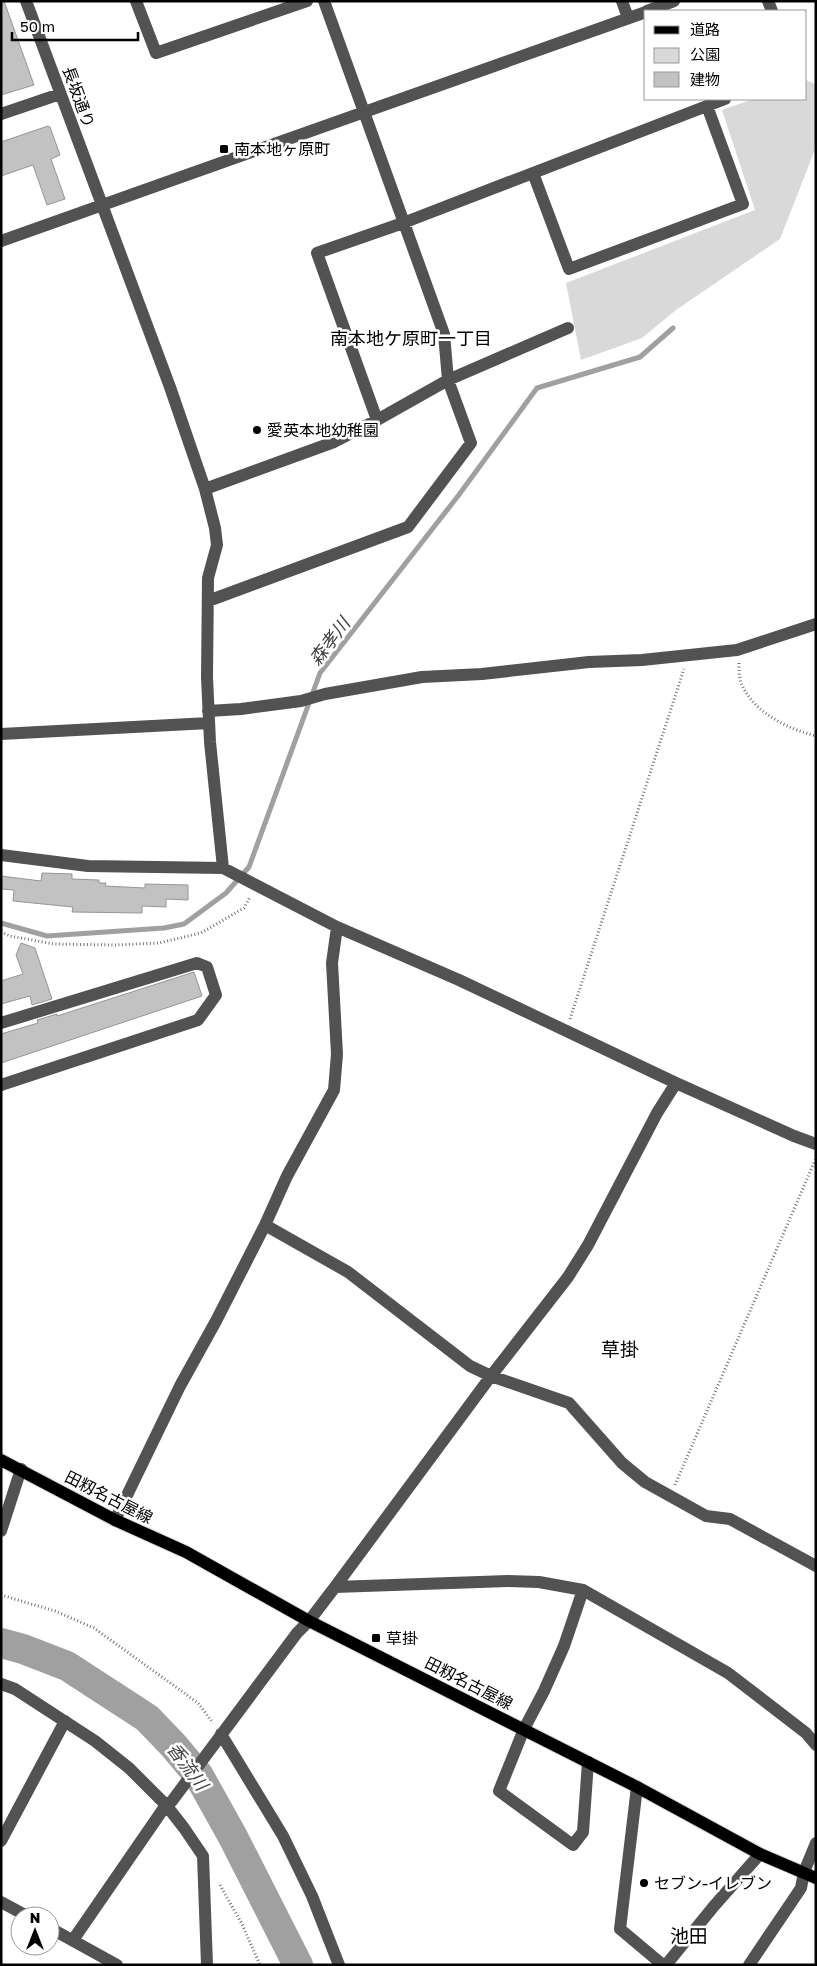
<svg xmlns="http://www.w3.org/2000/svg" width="817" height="1966" viewBox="0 0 817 1966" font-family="'Golos Text','Noto Sans JP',sans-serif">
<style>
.green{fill:#d9d9d9}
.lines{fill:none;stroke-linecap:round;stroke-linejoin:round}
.stream{stroke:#a0a0a0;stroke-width:5}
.river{stroke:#a0a0a0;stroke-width:30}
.building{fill:#c2c2c2;stroke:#969696}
.major-casing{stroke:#dbdbdb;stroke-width:14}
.path{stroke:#747474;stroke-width:3;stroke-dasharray:1 2.5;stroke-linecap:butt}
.minor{stroke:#525252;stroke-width:12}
.major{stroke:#000;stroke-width:12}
.poi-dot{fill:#000;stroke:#fff;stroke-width:2}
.labels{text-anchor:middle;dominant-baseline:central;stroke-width:5;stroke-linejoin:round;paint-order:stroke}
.street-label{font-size:16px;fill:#000;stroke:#fff}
.poi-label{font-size:16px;fill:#000;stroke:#fff;text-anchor:start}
.neighbourhood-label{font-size:18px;fill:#000;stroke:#fff}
.water-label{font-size:18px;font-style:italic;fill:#414141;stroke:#fff}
.quarter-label{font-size:19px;fill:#000;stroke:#fff}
</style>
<rect width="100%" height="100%" fill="#fff"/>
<path class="green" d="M806,80L816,84V147L780,239L676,310L642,338L581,360L566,283L755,210L722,110L753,99H806Z"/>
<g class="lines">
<path class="stream" d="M1,923L47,936L164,928L184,924L226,893L249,867L320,673L458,496L537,388L640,357L673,328"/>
<path class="river" d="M1,1643L23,1649L67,1666L147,1718L173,1745L199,1776L233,1837L298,1965"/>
</g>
<path class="building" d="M1,1H4L34,85L1,95Z
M48,126L50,127L60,155L51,159L65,199L47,205L33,165L1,176V142Z
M42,873L72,874V879L99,880V883H106L105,886L145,888V884L188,885V900L166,899V907L142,906V913L72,912L73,907L13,901L14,890L1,889V876L41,881Z
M21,943L35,948L52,999L32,1005L30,996L1,1004V981L23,974L16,955Z
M194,972L202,996L1,1063V1034L38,1023L37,1020L57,1014V1016Z"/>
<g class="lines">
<g class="major-casing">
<path id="major" d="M1,1460L115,1520L186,1552L309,1621L637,1787L760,1854L816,1878"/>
</g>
<path class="path" d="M739,663C739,670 739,677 741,683C754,713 786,728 816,736
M1,932L10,936L54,944L115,945L159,943L201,933L244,908L250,897
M570,1019L684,669
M675,1485L816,1158
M1,1595L55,1611L94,1628L198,1703L213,1723
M220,1885L242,1924L260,1965"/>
<path class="minor" d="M26,1L170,387L205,489L215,528L217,545L208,578L207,677L210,742L223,868L337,927L459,980L676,1083L794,1136L816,1144
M136,1L156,53L307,1
M622,1L628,18
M768,1L772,11
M647,11L674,1
M1,114L60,94
M533,173L569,269L743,204L707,106
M1,241L646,12
M377,420L317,253L403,223L725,99
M205,489L334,442L377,420L448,380L568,328
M208,601L408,527L471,443L448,380L444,334L324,1
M208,711L241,709L301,701L325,694L422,677L482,674L589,662L642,660L737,650L816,624
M1,734L209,723
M1,855L88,866L223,868
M1,1023L197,963L207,967L216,995L198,1020L1,1085
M265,1225L348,1272L470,1366L491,1376L569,1403L622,1463L645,1482L706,1516L730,1519L816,1566
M115,1520L180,1386L216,1321L265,1225L287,1176L334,1090L337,1054L332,963L337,927
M1,1531L21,1469
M335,1587L508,1581L539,1582L583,1590L728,1673L806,1733L816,1745
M583,1590L564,1646L544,1691L524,1729L499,1791L573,1845L583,1832L588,1762
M1,1684L15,1689L95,1741L129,1768L166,1805L184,1828L203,1856L207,1965
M221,1734L283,1836L312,1896L339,1965
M637,1787L620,1929L663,1965
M1,1841L65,1721
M1,1902L27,1916
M50,1928L117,1965
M73,1940L166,1805L172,1801L297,1633L309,1621L335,1587L491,1376L568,1277L588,1245L657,1113L676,1083
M666,1965L714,1906L760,1854
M749,1965L801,1888L804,1872L816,1843"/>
<use href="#major" class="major"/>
</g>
<g class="poi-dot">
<rect x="219" y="144" width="10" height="10" rx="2.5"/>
<circle cx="257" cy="430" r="5"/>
<rect x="371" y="1633" width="10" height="10" rx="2.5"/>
<circle cx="644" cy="1883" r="5"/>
</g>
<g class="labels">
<g class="street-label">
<text transform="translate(79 97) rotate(70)">長坂通り</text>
<text transform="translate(109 1497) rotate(27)">田籾名古屋線</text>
<text transform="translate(469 1683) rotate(27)">田籾名古屋線</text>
</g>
<g class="poi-label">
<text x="234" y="149">南本地ヶ原町</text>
<text x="267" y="430">愛英本地幼稚園</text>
<text x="386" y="1638">草掛</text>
<text x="654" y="1883">セブン-イレブン</text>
</g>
<g class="neighbourhood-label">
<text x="411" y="338">南本地ケ原町一丁目</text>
</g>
<g class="water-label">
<text transform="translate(329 641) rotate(-53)">森孝川</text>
<text transform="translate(188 1766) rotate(53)">香流川</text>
</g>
<g class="quarter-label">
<text x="620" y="1348">草掛</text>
<text x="689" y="1935">池田</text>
</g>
</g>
<rect width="817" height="1966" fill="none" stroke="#000000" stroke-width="5"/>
<rect x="644" y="10" width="162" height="90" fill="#ffffff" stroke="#999999"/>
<rect x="654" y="26" width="25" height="8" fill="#000000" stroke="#999999"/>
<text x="690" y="35" font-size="15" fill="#000000">道路</text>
<rect x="654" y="48" width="25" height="15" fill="#d9d9d9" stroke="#999999"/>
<text x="690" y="60" font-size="15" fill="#000000">公園</text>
<rect x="654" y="72" width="25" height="15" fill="#c2c2c2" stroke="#999999"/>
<text x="690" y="85" font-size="15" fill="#000000">建物</text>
<g transform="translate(35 1931)"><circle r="24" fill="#ffffff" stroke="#999999"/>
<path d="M0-4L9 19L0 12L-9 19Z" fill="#000000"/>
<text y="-8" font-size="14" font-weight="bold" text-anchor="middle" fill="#000000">N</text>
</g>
<path d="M12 32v8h126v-8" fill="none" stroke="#000000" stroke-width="2.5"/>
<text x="20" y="32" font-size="15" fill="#000000" stroke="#ffffff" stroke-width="4" paint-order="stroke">50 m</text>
</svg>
